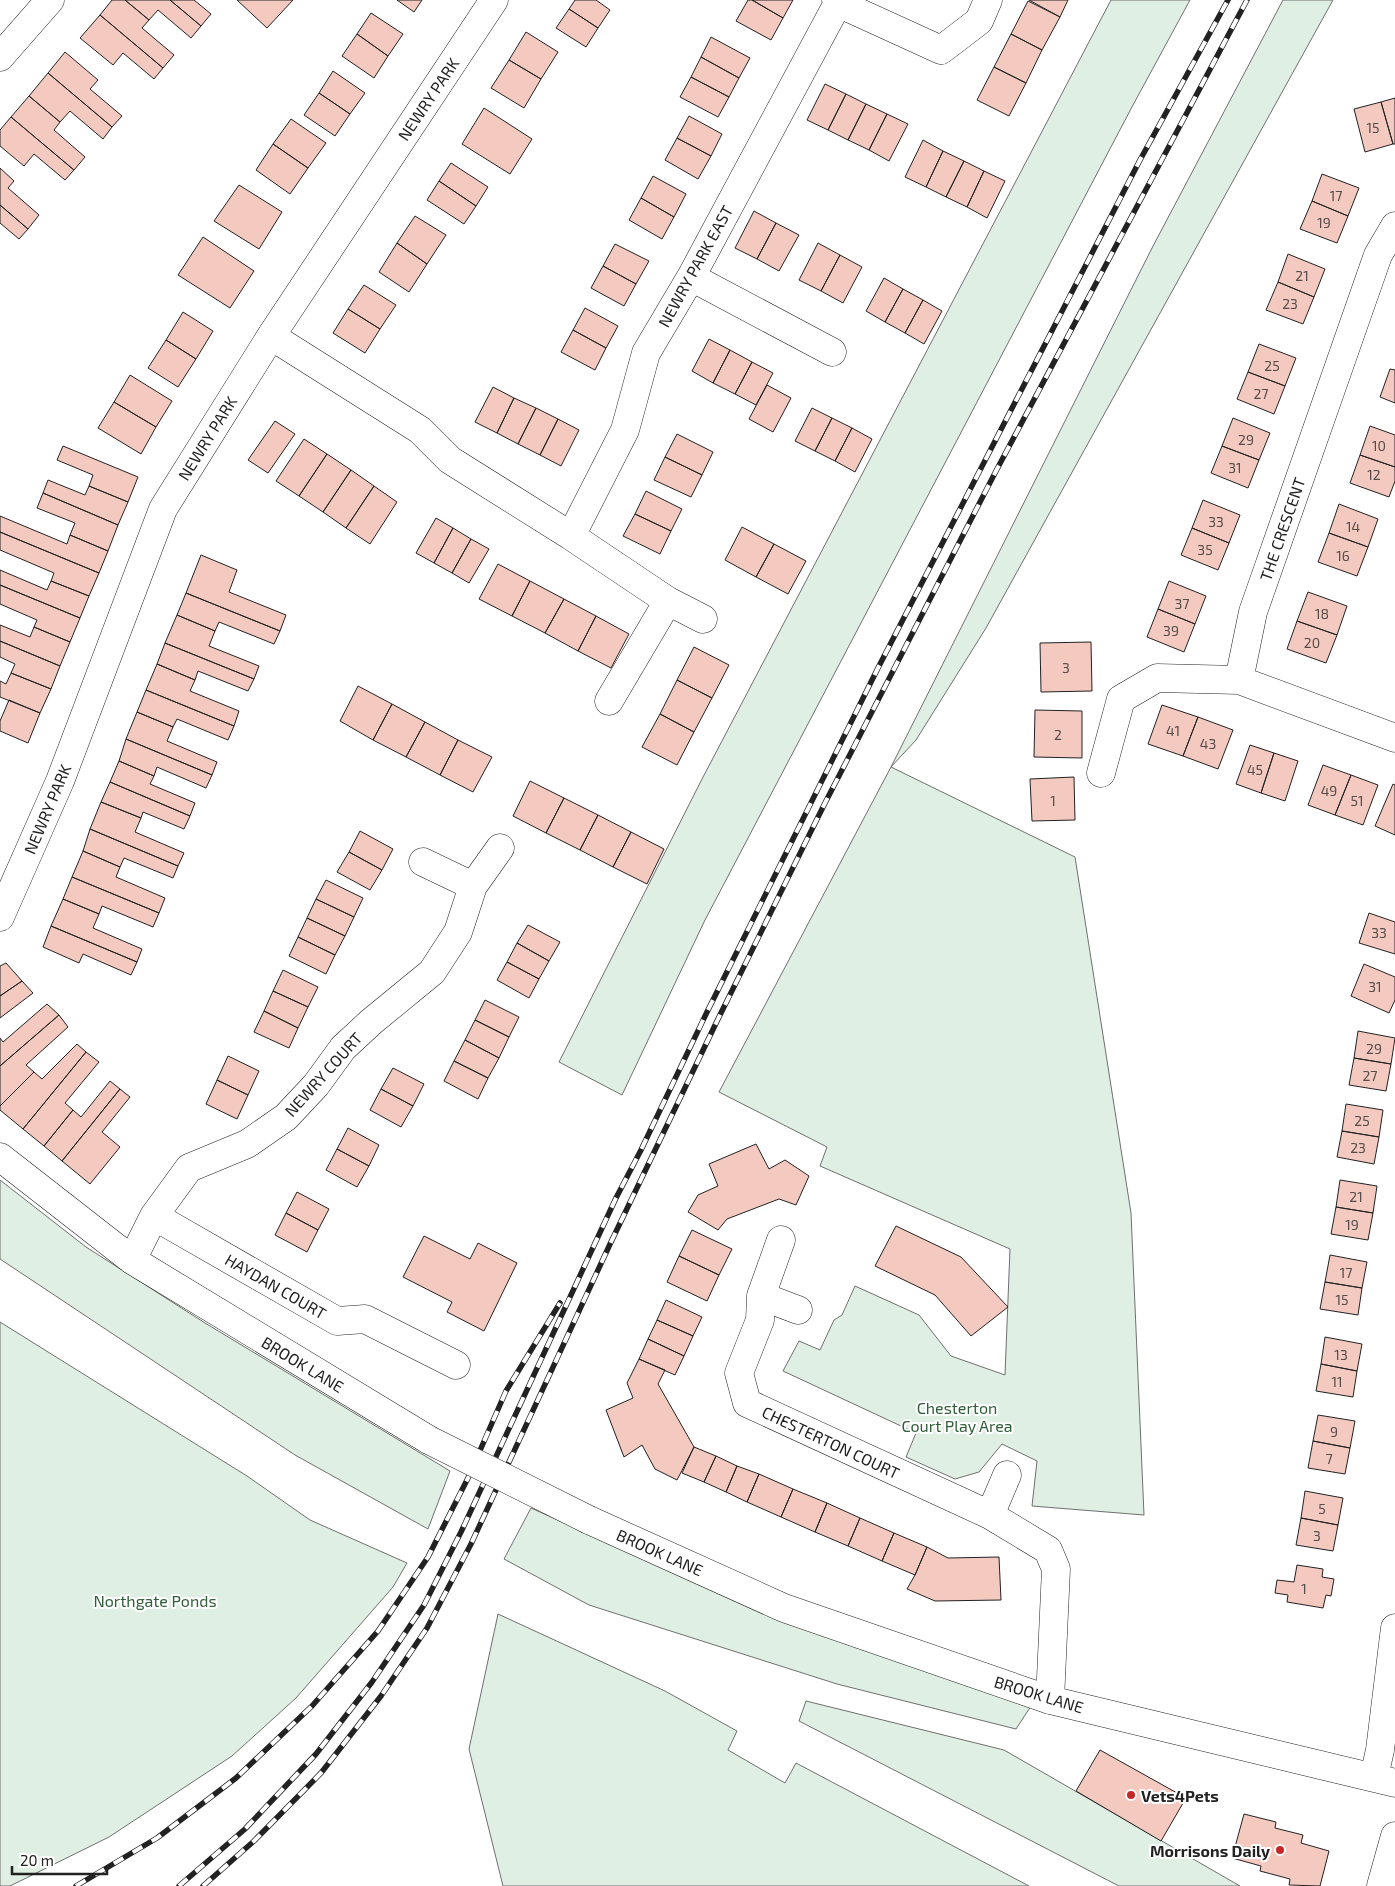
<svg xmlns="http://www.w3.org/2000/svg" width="1395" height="1886" viewBox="0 0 1395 1886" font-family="'Exo 2',sans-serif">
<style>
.green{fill:#e0efe3;stroke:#6f6f6f}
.building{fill:#f3c9c0;stroke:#222}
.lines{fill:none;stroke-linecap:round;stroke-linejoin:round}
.minor-casing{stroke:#222;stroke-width:29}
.minor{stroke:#fff;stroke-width:28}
.rail-casing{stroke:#222;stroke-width:5.5}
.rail{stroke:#fff;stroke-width:4;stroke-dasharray:11;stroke-linecap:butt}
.minor-bridge-casing{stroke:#222;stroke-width:29;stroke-linecap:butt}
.minor-bridge{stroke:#fff;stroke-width:28}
.poi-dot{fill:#c62828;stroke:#fff;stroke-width:2}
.labels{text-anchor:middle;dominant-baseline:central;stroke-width:4;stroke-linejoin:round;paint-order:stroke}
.number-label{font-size:14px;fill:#564c4a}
.street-label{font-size:16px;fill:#222;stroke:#fff}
.park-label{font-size:16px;fill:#2f5e38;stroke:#fff}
.poi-label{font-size:16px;font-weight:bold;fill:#222;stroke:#fff;text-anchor:start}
</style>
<rect width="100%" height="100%" fill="#fff"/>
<path class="green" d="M1111,0H1190L1133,105L705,920L622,1095L559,1062L702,779Z
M1283,0H1333L986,628L916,740L891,767L1075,857L1131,1213L1144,1515L1032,1506L1037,1461L1002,1444L979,1472L955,1479L906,1457L916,1433L783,1371L799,1341L820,1350L834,1320L842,1315L855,1286L919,1315L951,1356L1005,1375L1010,1249L820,1166L827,1147L719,1092L891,767L1152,248Z
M0,1180L86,1247L205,1323L450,1471L428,1529L295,1455L0,1259Z
M0,1322L247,1476L310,1520L407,1563L393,1587L296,1698L232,1756L109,1837L10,1886H0Z
M531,1508L775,1618L1033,1703L1016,1729L837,1684L589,1605L504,1559Z
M498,1614L665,1691L737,1731L728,1750L785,1783L796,1763L1029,1886H503L469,1749Z
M806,1701L1004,1750L1240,1886H1119L799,1721Z"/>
<path class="building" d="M112,0H125L149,20L142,28L174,55L163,68L100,15Z
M125,0H170L201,26L191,38L158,10L149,20Z
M170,0H194L211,14L201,26Z
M237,0H293L267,28Z
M397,0H422L414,12Z
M575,0H596L610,10L598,28L569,9Z
M748,0H752L783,18L771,40L736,21Z
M752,0H793L783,18Z
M1029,0H1068L1060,17Z
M1028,1L1060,17L1042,50L1011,34Z
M569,9L598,28L586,47L556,28Z
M371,13L403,34L388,56L357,34Z
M100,15L163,68L154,79L123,53L113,65L80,38Z
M526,32L558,52L541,79L509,60Z
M357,34L388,56L374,78L342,56Z
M1011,34L1042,50L1026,83L994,67Z
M711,37L750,58L739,78L701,57Z
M65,52L98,80L90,89L122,116L112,127L48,73Z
M701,57L739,78L729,97L691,77Z
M509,60L541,79L524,108L491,88Z
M994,67L1026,83L1009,116L977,100Z
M333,71L365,93L350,114L319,93Z
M48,73L112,127L103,139L70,111L60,122L29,96Z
M691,77L729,97L718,117L680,97Z
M825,84L846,94L828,130L807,120Z
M319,93L350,114L335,136L304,115Z
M846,94L866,104L848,140L828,130Z
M29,96L60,122L54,130L85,157L74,170L11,117Z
M1395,98V144H1393L1381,102Z
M1381,102L1393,144L1365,152L1354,109Z
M866,104L887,114L869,150L848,140Z
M484,108L532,139L510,174L462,144Z
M887,114L908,124L889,161L869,150Z
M689,116L722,134L711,156L677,138Z
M11,117L74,170L65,180L34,154L24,166L0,146V130Z
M291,119L326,143L308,168L273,144Z
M677,138L711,156L698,179L665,160Z
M923,140L943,151L926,187L905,177Z
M273,144L308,168L290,194L256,170Z
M943,151L964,161L946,197L926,187Z
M964,161L984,171L967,207L946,197Z
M451,163L488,187L476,206L439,181Z
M0,168L14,181L8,188L39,215L28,229L0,205Z
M984,171L1005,181L987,218L967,207Z
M1322,174L1359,188L1348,216L1312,201Z
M653,176L686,194L674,217L641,198Z
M439,181L476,206L464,224L427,200Z
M239,185L282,212L259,249L214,221Z
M641,198L674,217L662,239L629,220Z
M1312,201L1348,216L1337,243L1300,229Z
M0,205L28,229L19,239L0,223Z
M754,211L776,223L757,259L735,248Z
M415,216L446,235L427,264L397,243Z
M776,223L799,235L779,271L757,259Z
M203,237L254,271L230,308L178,275Z
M397,243L427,264L409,292L379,272Z
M818,243L840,255L821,291L799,280Z
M615,244L649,261L636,284L603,266Z
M1288,254L1325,269L1314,297L1278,282Z
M840,255L862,267L843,303L821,291Z
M603,266L636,284L624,306L591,288Z
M884,278L903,289L885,322L866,311Z
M1278,282L1314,297L1303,324L1266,310Z
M364,285L396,305L380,329L348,309Z
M903,289L923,300L905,333L885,322Z
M923,300L942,311L924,344L905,333Z
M585,308L618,326L606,348L573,330Z
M348,309L380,329L365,353L333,333Z
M183,312L213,331L196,359L166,340Z
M573,330L606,348L595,370L561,352Z
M709,339L730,350L713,383L692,371Z
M166,340L196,359L178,387L148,368Z
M1259,344L1296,358L1285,386L1248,372Z
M730,350L752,362L735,394L713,383Z
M752,362L773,373L756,405L735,394Z
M1390,369L1395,370V403L1380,397Z
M1248,372L1285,386L1274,414L1237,399Z
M130,375L172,401L156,427L114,402Z
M767,385L791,398L773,432L749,419Z
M493,387L514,398L497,433L475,422Z
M514,398L536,408L518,444L497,433Z
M114,402L156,427L141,454L98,428Z
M536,408L558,419L540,455L518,444Z
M812,408L832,418L815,451L795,441Z
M832,418L852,428L835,461L815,451Z
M1233,418L1270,433L1259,460L1222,446Z
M558,419L579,430L561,466L540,455Z
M275,421L295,434L268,473L248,460Z
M1370,426L1395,435V467L1360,455Z
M852,428L872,439L855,472L835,461Z
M677,434L713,452L702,475L665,457Z
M304,439L327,454L299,496L276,481Z
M63,446L138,477L128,502L89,486L93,475L57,460Z
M1222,446L1259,460L1248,488L1211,473Z
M327,454L351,470L323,512L299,496Z
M1360,455L1395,467V481L1389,497L1350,483Z
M665,457L702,475L691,497L654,480Z
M351,470L374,486L346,528L323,512Z
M48,480L85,495L89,486L128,502L118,525L43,493Z
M374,486L397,502L370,544L346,528Z
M646,491L682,509L671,531L635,514Z
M43,493L118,525L108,551L70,535L75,523L37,508Z
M1203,500L1240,515L1229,543L1192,528Z
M1339,504L1378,519L1368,547L1329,533Z
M635,514L671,531L660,554L623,536Z
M0,516L67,544L70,535L108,551L99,573L0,532Z
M436,518L453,528L434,563L416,553Z
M742,527L774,544L756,577L725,560Z
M453,528L471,539L452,573L434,563Z
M1192,528L1229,543L1218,570L1181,555Z
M0,532L99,573L89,596L51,581L54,573L0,550Z
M1329,533L1368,547L1357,576L1318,562Z
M471,539L489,549L469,583L452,573Z
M774,544L806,561L788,594L756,577Z
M201,555L237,570L229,592L286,615L280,631L186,593Z
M498,564L530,581L512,616L479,599Z
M0,570L47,590L51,581L89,596L80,618L0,585Z
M530,581L564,599L545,633L512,616Z
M1169,581L1206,596L1195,624L1158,609Z
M0,585L80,618L70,642L34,627L37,620L0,604Z
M1308,592L1347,606L1337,635L1297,621Z
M186,593L280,631L274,644L219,622L215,631L177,615Z
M564,599L596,616L578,651L545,633Z
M1158,609L1195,624L1184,652L1147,637Z
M177,615L215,631L209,646L259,666L254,679L165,643Z
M596,616L629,634L611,668L578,651Z
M1297,621L1337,635L1326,663L1287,649Z
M0,625L30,637L34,627L70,642L60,666L0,641Z
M0,641L60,666L51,689L11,673L15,664L0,657Z
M1091,642L1092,691L1041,692L1040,643Z
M165,643L254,679L248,691L198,671L195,680L157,664Z
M694,647L729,665L712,698L677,680Z
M157,664L195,680L190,691L239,711L234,726L146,690Z
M11,673L51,689L40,713L0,697V681L6,684Z
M677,680L712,698L694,732L660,714Z
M358,686L392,704L373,740L340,721Z
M146,690L234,726L228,740L177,719L173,727L137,712Z
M9,700L40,713L28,743L0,731V721Z
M392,704L425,722L406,757L373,740Z
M1162,705L1198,717L1183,756L1148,744Z
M1035,710L1082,711V758L1034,757Z
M137,712L173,727L167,741L217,762L212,775L126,739Z
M660,714L694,732L677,765L642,747Z
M1198,717L1233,730L1218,769L1183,756Z
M425,722L458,740L440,775L406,757Z
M126,739L212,775L206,788L157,767L154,776L119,761Z
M458,740L492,757L473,792L440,775Z
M1250,745L1274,753L1261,793L1236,784Z
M1274,753L1298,761L1285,801L1261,793Z
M119,761L154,776L150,784L195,803L190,816L110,782Z
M1323,765L1351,775L1335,815L1308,805Z
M1351,775L1378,785L1363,825L1335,815Z
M1074,777L1075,820L1032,821L1030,779Z
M530,781L564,798L546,833L513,816Z
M110,782L190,816L184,829L143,812L141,818L101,802Z
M1393,784L1395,785V835L1375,826Z
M564,798L598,815L580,850L546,833Z
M101,802L141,818L135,832L184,853L178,866L90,829Z
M598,815L631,832L613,867L580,850Z
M90,829L178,866L173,878L124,858L120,867L83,851Z
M360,831L393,849L382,870L349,852Z
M631,832L664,849L647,884L613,867Z
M83,851L120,867L116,877L165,898L159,913L72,877Z
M349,852L382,870L370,890L337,872Z
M72,877L159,913L153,927L102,906L99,914L63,899Z
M326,880L363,898L354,917L316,899Z
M63,899L99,914L93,928L142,949L137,962L51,926Z
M316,899L354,917L345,936L307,918Z
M1369,913L1395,922V954L1359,943Z
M307,918L345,936L335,955L298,937Z
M528,925L560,942L549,961L517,943Z
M51,926L137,962L131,975L83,954L79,963L43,947Z
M298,937L335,955L326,974L289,956Z
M517,943L549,961L539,979L507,962Z
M507,962L539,979L529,998L497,980Z
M6,963L22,981L0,996V966Z
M1364,964L1395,977V1000L1389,1013L1351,996Z
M283,970L318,987L308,1007L273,991Z
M22,981L33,993L0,1018V996Z
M273,991L308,1007L298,1028L264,1011Z
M485,1000L519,1017L509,1037L475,1020Z
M47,1004L59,1015L0,1066V1038L3,1042Z
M264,1011L298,1028L289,1048L254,1032Z
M59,1015L68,1027L26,1065L34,1072L0,1106V1066Z
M475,1020L509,1037L499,1058L465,1040Z
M1358,1031L1395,1038L1391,1064L1354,1058Z
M465,1040L499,1058L488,1078L454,1061Z
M77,1044L86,1052L23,1129L0,1110V1106L34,1072L42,1079Z
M86,1052L99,1062L65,1103L73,1110L44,1146L23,1129Z
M228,1056L259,1071L248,1095L217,1080Z
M1354,1058L1391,1064L1386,1091L1349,1085Z
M454,1061L488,1078L478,1099L444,1081Z
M393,1068L424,1084L413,1106L381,1089Z
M217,1080L248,1095L237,1119L206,1104Z
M110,1081L120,1089L62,1161L44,1146L73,1110L81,1117Z
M120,1089L130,1097L102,1132L120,1147L90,1184L62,1161Z
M381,1089L413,1106L401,1127L370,1110Z
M1346,1104L1383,1110L1379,1137L1342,1131Z
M348,1128L379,1145L369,1166L337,1149Z
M1342,1131L1379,1137L1374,1164L1337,1157Z
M756,1144L769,1169L785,1160L809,1176L796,1205L779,1199L727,1219L718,1230L688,1212L698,1195L718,1186L709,1164Z
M337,1149L369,1166L357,1187L326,1170Z
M1340,1180L1377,1186L1373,1213L1336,1207Z
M297,1192L329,1209L318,1230L286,1213Z
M1336,1207L1373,1213L1368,1240L1331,1234Z
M286,1213L318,1230L307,1252L275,1235Z
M896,1226L961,1257L1008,1307L971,1336L935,1295L875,1266Z
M692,1230L732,1249L719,1275L679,1256Z
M424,1236L470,1259L478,1243L517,1263L484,1331L447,1312L452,1302L403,1277Z
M1330,1255L1367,1262L1362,1288L1325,1282Z
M679,1256L719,1275L707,1301L667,1282Z
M1325,1282L1362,1288L1358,1315L1320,1309Z
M666,1300L702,1317L693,1336L657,1320Z
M657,1320L693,1336L684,1356L648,1339Z
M1325,1337L1362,1344L1357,1371L1321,1364Z
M648,1339L684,1356L675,1375L639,1359Z
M639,1359L665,1370L658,1384L694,1447L677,1480L655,1469L642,1445L624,1457L606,1410L633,1398L627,1383Z
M1321,1364L1357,1371L1353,1397L1316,1391Z
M1318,1415L1355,1421L1350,1448L1313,1441Z
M1313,1441L1350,1448L1345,1474L1308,1468Z
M694,1447L716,1456L704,1482L682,1473Z
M716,1456L737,1466L726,1492L704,1482Z
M737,1466L759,1474L747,1502L726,1492Z
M759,1474L793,1489L781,1517L747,1502Z
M793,1489L827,1503L815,1532L781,1517Z
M1305,1491L1343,1498L1338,1525L1301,1518Z
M827,1503L860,1518L848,1546L815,1532Z
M860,1518L894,1533L882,1561L848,1546Z
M1301,1518L1338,1525L1333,1551L1296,1545Z
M894,1533L927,1547L915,1575L882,1561Z
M927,1547L948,1558L999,1557L1001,1600L935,1601L907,1589L915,1575Z
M1297,1565L1323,1569L1322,1577L1334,1579L1331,1596L1326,1595L1323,1608L1287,1602L1288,1595L1275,1593L1277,1580L1294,1582Z
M1100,1750L1186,1798L1161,1841L1076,1791Z
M1244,1814L1276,1822L1275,1828L1303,1835L1301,1843L1329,1851L1320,1886L1289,1885L1290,1879L1260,1871L1261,1866L1232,1858Z"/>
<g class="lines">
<g class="minor-casing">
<path id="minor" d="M838,3L941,50L979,21L988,0
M0,57L50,0
M1395,226L1378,255L1253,612L1239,680L1395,738
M691,277L832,352
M271,336L420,430L450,460L571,536L625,430L646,353L691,277L838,3L836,0
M571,536L668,601L703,619
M609,701L668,601
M1101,773L1121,699L1157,678L1239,680
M423,862L473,886
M0,917L60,781L163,509L271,336L494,0
M0,1157L132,1260L429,1440
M154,1216L337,1321L365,1319L456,1365
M781,1240L761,1296L760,1320L739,1373L747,1403L990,1515L1048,1550L1056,1569L1050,1700
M132,1260L154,1216L189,1168L247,1144L286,1117L316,1085L343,1048L371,1022L432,972L458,932L473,886L500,848
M761,1296L798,1310
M990,1515L1007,1475
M589,1520L784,1608L1050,1700L1395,1783
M1374,1777L1380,1750L1395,1628
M1381,1886L1395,1836"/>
</g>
<use href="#minor" class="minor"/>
<g class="rail-casing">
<path id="rail" d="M76,1886L157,1838L236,1778L312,1706L378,1631L428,1557L468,1478L506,1391L560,1303
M179,1886L245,1829L316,1754L372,1682L424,1605L461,1532L616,1198L641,1150L707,1012L878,668L1140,160L1228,0
M203,1886L254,1841L321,1773L381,1696L427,1628L471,1544L611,1242L718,1019L825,803L996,471L1247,0"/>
</g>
<use href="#rail" class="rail"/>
<g class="minor-bridge-casing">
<path id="minor-bridge" d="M429,1440L589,1520"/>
</g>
<use href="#minor-bridge" class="minor-bridge"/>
</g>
<g class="poi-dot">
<circle cx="1131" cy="1795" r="5"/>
<circle cx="1280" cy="1850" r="5"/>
</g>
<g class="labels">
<g class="number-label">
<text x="1373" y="127">15</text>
<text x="1336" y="195">17</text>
<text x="1324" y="222">19</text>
<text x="1302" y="275">21</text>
<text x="1290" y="303">23</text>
<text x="1272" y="365">25</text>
<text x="1261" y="393">27</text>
<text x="1246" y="439">29</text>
<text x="1379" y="445">10</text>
<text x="1235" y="467">31</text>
<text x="1374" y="474">12</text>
<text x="1216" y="521">33</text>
<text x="1353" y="526">14</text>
<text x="1205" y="549">35</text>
<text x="1343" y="555">16</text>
<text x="1182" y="603">37</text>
<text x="1322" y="613">18</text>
<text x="1171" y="630">39</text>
<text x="1312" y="642">20</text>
<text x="1066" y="667">3</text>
<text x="1173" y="730">41</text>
<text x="1058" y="734">2</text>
<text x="1208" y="743">43</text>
<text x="1255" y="769">45</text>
<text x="1329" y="790">49</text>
<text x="1053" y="800">1</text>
<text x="1357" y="800">51</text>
<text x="1379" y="932">33</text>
<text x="1375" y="986">31</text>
<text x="1374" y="1048">29</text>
<text x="1370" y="1075">27</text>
<text x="1362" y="1120">25</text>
<text x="1358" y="1147">23</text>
<text x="1356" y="1196">21</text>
<text x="1352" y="1224">19</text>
<text x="1346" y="1272">17</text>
<text x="1342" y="1299">15</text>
<text x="1341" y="1354">13</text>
<text x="1337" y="1381">11</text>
<text x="1334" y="1431">9</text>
<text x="1329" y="1458">7</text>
<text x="1322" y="1508">5</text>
<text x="1317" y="1535">3</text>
<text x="1304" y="1588">1</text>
</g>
<g class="street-label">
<text transform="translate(428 99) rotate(-56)">NEWRY PARK</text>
<text transform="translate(695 266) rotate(-61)">NEWRY PARK EAST</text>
<text transform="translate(207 438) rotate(-58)">NEWRY PARK</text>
<text transform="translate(1282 529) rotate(-71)">THE CRESCENT</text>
<text transform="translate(47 809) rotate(-67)">NEWRY PARK</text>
<text transform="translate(323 1074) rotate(-48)">NEWRY COURT</text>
<text transform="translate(276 1286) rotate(30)">HAYDAN COURT</text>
<text transform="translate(303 1364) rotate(31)">BROOK LANE</text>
<text transform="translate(831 1442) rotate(25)">CHESTERTON COURT</text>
<text transform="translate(660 1552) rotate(24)">BROOK LANE</text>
<text transform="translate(1039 1694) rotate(17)">BROOK LANE</text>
</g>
<g class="park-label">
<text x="957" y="1407">Chesterton<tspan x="957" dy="18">Court Play Area</tspan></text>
<text x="155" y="1600">Northgate Ponds</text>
</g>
<g class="poi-label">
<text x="1141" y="1795">Vets4Pets</text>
<text x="1270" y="1850" text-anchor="end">Morrisons Daily</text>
</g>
</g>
<path d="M12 1866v8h95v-8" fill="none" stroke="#222222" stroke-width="2.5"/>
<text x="20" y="1866" font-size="15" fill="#222222" stroke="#ffffff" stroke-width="4" paint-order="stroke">20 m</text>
</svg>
